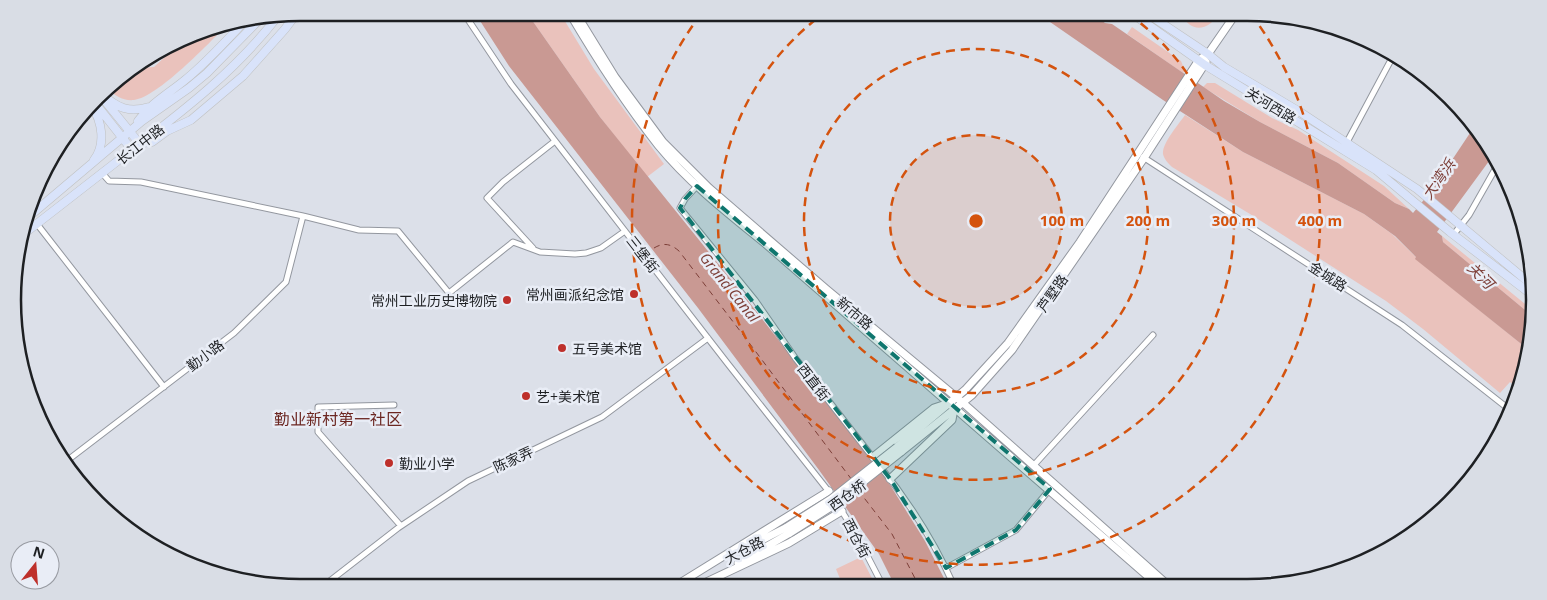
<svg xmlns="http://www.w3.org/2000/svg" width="1547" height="600" viewBox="0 0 1547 600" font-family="'Open Sans','Noto Sans SC',sans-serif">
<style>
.green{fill:#eac2bc}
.water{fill:#c99993}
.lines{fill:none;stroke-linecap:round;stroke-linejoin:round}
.ferry{stroke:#7d3f38;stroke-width:1;stroke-dasharray:6 5;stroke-linecap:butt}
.street-casing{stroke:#93979f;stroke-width:7}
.secondary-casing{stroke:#93979f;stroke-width:9}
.primary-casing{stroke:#c0c1c1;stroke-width:9}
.street{stroke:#fff;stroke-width:5}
.secondary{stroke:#fff;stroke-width:7}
.primary{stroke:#d9e3fa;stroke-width:8}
.secondary-bridge-casing{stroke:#93979f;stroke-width:9;stroke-linecap:butt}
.secondary-bridge{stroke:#fff;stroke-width:7}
.marked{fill:#0f766e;fill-opacity:0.2;stroke:#0f766e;stroke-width:4;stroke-dasharray:10 6;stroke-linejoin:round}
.ring{fill:none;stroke:#d4530e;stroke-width:2.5;stroke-dasharray:9 6}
.poi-dot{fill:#be302b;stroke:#e9edf6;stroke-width:2}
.labels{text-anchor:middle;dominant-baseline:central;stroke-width:5;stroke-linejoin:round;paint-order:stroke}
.street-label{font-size:14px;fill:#1e2023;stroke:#e9edf6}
.poi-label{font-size:14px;fill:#1e2023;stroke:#e9edf6;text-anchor:start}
.water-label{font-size:15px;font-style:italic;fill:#7d3f38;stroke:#e9edf6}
.quarter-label{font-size:16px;fill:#6c2722;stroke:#e9edf6}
.rim{fill:none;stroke:#1e2023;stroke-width:2.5}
.centre{fill:#d4530e;stroke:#e9edf6;stroke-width:2.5}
.ring-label{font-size:15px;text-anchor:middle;font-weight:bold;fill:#d4530e;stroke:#e9edf6;stroke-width:5;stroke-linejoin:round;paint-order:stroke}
</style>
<rect width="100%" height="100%" fill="#dce0e9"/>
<path class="green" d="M527,13H560L594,69L664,164L647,177L600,117Z
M1181,13V12L1220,13C1209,30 1191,35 1181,13Z
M227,25C209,43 158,97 134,100C123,101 115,96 107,88L111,84L139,68L154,67L179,44L207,28Z
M1132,27L1181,61L1185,71L1183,73L1127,34Z
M1207,83H1215L1272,118L1298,130L1384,186L1409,209L1395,203L1338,163L1260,122L1203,87Z
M1185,115L1243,152L1364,214L1392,234L1417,258L1416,259L1525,347L1520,390L1510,382L1500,393L1423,329L1386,301L1250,214L1172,167C1168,163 1164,159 1163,154C1162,143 1179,124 1185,115Z
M1442,236L1530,308V314L1443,242Z
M861,557L876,586H843L836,569Z"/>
<path class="water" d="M475,13H527L600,117L749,302L887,480L925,541L948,586H895L879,554L819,470L698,308L509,66Z
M1037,13H1092L1105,23L1112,24L1224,101L1260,122L1338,163L1395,203L1409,209L1413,213L1432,190L1472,130L1492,157L1437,232L1442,236L1443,242L1530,314L1525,347L1415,259L1416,257L1395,236L1364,214L1243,152L1163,100Z"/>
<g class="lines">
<path class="ferry" d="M654,248C664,242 671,244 679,251L747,340L852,480
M858,490L892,534L919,586"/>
<g class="street-casing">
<path id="street" d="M463,12L511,84L728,364L830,493
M1347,142L1392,58
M1143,157L1402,325L1510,410
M102,173L109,181L141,182L303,216L359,230L398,231L449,293L513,242L540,252L575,254L586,253L601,248L625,231
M697,186L685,199L680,208L755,300L796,359L874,459
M37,224L164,387
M1454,234L1469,215L1498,164
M533,248L487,198L503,182L555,141
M394,405L318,407V432L401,526
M64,463L234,333L286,282L303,216
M879,465C909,502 935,543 954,586
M1034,465L1153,335
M836,502L855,532L883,586
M946,568L1016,530L1050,489
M322,587L398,528L468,481L602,417L708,338"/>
</g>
<g class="secondary-casing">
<path id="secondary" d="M569,12C596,58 625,103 658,145C690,184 729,214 767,245L1158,585
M575,12L615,77L663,142L709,188L826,289L962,402L1168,585
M897,447L965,390L1008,343L1080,242L1199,60L1208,54L1237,12
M901,452L972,395L1012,350L1144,158L1206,62
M873,457L934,408L943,405
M890,479L952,420L954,408
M741,551L787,527
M738,563L790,533
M680,583L829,491
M698,586L789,543L842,511"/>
</g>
<g class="primary-casing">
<path id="primary" d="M1130,12L1205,65L1376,170L1450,232L1532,295
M1145,12L1208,54L1224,67L1300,112L1417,189L1533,286
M102,94C117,108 129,113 149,107
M105,101L140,144
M95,103L132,150
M92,106C102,122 106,144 94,160
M138,121C151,103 168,94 185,80C206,63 225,42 244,22
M142,143L152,142L167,131L191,120L243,76L285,29L297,13
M32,214L142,121L189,88L207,73L260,19
M25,233C61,205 97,177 133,149C186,109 237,69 278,16"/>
</g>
<use href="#street" class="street"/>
<use href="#secondary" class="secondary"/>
<use href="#primary" class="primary"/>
<g class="secondary-bridge-casing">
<path id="secondary-bridge" d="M787,527L831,499L897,447
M790,533L834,505L901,452"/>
</g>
<use href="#secondary-bridge" class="secondary-bridge"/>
</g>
<path class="marked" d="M697,186L1050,489L1016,530L946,568L891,480L680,208L685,199Z"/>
<circle cx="976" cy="221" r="86" fill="#d4530e" fill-opacity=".12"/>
<g class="ring">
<circle cx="976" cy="221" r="86"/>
<circle cx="976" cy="221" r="172"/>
<path d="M1129 14A258 258 0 1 1 823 14"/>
<path d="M1251 14A344 344 0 1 1 701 14"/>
</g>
<g class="poi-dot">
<circle cx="634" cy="294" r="5"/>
<circle cx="507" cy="300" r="5"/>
<circle cx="562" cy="348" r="5"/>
<circle cx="526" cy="396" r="5"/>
<circle cx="389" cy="463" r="5"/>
</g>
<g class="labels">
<g class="street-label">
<text transform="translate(1271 105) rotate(31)">关河西路</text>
<text transform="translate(140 144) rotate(-38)">长江中路</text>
<text transform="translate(643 254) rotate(52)">三堡街</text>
<text transform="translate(1328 276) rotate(33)">金城路</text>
<text transform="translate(1052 293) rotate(-55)">芦墅路</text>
<text transform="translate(855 313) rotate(40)">新市路</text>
<text transform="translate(205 355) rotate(-37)">勤小路</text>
<text transform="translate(814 382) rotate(52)">西直街</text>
<text transform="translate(513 459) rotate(-25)">陈家弄</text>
<text transform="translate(847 495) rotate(-36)">西仓桥</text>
<text transform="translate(857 538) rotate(62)">西仓街</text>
<text transform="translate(744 550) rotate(-28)">大仓路</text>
</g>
<g class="poi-label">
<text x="624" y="294" text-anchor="end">常州画派纪念馆</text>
<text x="497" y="300" text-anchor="end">常州工业历史博物院</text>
<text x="572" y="348">五号美术馆</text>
<text x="536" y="396">艺+美术馆</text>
<text x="399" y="463">勤业小学</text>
</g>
<g class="water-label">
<text transform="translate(1438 179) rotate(-55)">大湾浜</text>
<text transform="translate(1481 275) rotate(45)">关河</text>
<text transform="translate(730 287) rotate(51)">Grand Canal</text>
</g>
<g class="quarter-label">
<text x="338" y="419">勤业新村第一社区</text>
</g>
</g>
<path d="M0 0H1547V600H0ZM300 21H1247A279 279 0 0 1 1526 300V300A279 279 0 0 1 1247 579H300A279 279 0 0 1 21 300V300A279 279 0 0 1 300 21Z" fill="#d9dde5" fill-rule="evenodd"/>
<path class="rim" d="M300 21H1247A279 279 0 0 1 1526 300V300A279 279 0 0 1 1247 579H300A279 279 0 0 1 21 300V300A279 279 0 0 1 300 21Z"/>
<circle cx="976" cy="221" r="8" class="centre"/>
<g class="ring-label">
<text x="1062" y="226">100 m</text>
<text x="1148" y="226">200 m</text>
<text x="1234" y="226">300 m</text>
<text x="1320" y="226">400 m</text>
</g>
<g transform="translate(35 565) rotate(17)"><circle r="24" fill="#e9edf6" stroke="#989ba2"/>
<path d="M0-4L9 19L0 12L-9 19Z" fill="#be302b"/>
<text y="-8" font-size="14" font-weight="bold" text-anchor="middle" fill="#1e2023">N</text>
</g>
</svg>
